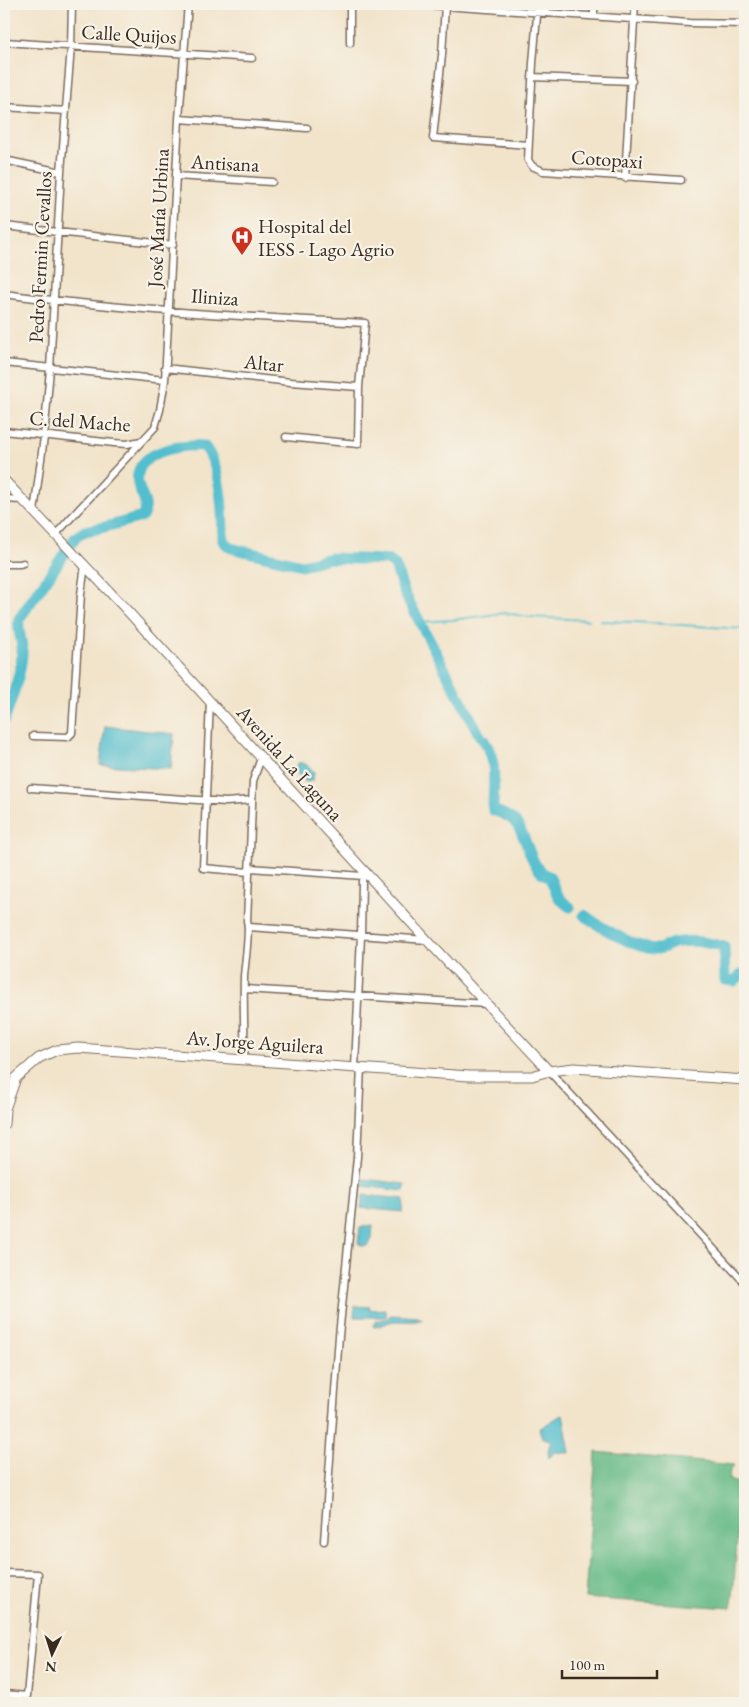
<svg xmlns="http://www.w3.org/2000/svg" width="749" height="1707" viewBox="0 0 749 1707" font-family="'EB Garamond',serif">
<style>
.forest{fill:#6abc89;stroke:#527354}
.water{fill:#53bece;stroke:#477476}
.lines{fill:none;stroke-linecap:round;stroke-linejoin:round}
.stream{stroke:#53bece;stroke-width:2}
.river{stroke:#53bece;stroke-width:11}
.street-casing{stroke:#7b6b5b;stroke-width:9}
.secondary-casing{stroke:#7b6b5b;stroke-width:11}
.street{stroke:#fff;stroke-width:6}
.secondary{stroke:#fff;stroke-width:9}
.labels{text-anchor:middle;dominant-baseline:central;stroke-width:4.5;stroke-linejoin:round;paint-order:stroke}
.street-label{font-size:20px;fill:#3b2a1e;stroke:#f7f3e8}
.poi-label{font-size:20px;fill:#3b2a1e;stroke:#f7f3e8;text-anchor:start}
</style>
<rect width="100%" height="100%" fill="#f7f3e8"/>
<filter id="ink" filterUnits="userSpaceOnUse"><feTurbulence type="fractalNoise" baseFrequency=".02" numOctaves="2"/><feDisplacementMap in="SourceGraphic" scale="10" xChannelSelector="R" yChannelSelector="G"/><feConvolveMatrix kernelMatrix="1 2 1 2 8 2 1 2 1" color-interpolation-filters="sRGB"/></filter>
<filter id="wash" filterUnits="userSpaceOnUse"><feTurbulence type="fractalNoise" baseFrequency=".0096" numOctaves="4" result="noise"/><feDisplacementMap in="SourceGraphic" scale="20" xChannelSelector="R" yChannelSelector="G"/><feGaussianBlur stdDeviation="1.12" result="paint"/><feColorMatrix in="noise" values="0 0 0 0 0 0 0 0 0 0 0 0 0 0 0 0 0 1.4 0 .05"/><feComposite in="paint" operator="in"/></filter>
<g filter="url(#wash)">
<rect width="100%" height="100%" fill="#f2e4cb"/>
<path class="forest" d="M596,1452L734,1465L730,1470L729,1480L741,1484L733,1597L731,1608L585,1598Z"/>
<path class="water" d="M105,726L174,734L171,769L100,765Z
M298,763C305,762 310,767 314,772L313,780L307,782C300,779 293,770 298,763Z
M364,1179L405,1184L404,1191L363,1186Z
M363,1195L404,1199L403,1212L361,1208Z
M373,1225L372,1238L369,1245L363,1246L358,1243L360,1228L366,1226Z
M355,1306L370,1307V1310L386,1309V1317H354Z
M391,1315L417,1317L423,1319C414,1323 404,1321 394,1321C387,1322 381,1327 374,1327L373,1325L376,1321L386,1319Z
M563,1414L570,1453L555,1452L549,1458L548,1450L551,1441L542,1437L539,1429Z"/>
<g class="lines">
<path class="stream" d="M600,621L635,622L743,629L745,605
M420,622L452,620L505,613L530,617L589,620"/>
<path class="river" d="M4,721C11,699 21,676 22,653C23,641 17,632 19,619L76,537L85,531L101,528L142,517C150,502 141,498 138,484C132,450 182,445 204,446C222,467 223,514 223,541L231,548L302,565L330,558L388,560L395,565L404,592L480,736C499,755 493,785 493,810C501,813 508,815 514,821C529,836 529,871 549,876C557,892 554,896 570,907
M584,915C600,927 636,949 657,949C664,949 668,944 674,943C691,939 708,942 724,947L725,980L734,981L741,975L745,974"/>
</g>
</g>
<g filter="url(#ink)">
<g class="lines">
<g class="street-casing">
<path id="street" d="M415,4L690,23L745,24
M538,4L533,63L528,160L532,166L543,171L681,180
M445,5L442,55L433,138L528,145
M594,15V4
M4,42L252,58
M350,43V4
M532,77L632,81
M4,107L66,111
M179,119L307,128
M4,160L61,172
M176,176L272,182
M625,178L635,4
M4,226L173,245
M4,294C123,310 245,317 365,323L359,387L358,444L286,437
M4,363L165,380
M165,368L291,382L359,387
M4,431L114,443L127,444L141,441
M4,499L22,500
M34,512L44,437L50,369L61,172L71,47L72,4
M56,534L155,427L160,410L165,380L179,119L188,4
M4,564H20L23,563
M210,701L203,868L249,872
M33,736L68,737L72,733L81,594L85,565
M31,788L226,802L252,800
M250,868L363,876
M249,927L427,940
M244,989L487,1004
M244,1059C245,1031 243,1004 244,976C245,964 250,930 247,921L253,781L261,758
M355,1067L361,936L362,881L363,876L367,872
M549,1071L745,1283
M324,1541L339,1336L357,1157L361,1067
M4,1573L38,1574L27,1696L4,1694"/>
</g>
<g class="secondary-casing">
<path id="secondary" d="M4,480L123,606L427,940L549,1071
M4,1124L5,1109L16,1078L39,1058L57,1050L78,1048L469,1076H532L549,1071L574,1068L745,1080"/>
</g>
<use href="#street" class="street"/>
<use href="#secondary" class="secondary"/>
</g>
</g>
<defs>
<g id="hospital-pin" transform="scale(1.125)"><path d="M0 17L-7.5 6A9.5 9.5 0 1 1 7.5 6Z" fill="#c8321e" stroke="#f7f3e8"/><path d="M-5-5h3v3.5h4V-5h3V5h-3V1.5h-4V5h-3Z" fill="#fff"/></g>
</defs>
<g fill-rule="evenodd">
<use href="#hospital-pin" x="242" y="237"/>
</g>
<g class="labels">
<g class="street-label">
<text transform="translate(129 34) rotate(3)">Calle Quijos</text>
<text transform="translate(607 159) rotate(4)">Cotopaxi</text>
<text transform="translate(225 163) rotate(3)">Antisana</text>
<text transform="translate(158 218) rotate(-87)">José María Urbina</text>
<text transform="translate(40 257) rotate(-87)">Pedro Fermin Cevallos</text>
<text transform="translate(215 297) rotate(4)">Iliniza</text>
<text transform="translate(264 363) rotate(6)">Altar</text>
<text transform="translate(80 421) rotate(4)">C. del Mache</text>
<text transform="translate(290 763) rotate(48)">Avenida La Laguna</text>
<text transform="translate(255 1042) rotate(4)">Av. Jorge Aguilera</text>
</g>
<g class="poi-label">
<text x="258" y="226">Hospital del<tspan x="258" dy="23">IESS - Lago Agrio</tspan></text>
</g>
</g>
<rect width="749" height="1707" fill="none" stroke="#f7f3e8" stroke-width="20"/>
<g transform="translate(52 1654) rotate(184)" stroke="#f7f3e8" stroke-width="4" paint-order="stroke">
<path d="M0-4L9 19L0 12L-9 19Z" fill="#3b2a1e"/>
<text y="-8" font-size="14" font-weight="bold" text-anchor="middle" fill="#3b2a1e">N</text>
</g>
<path d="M562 1670v8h95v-8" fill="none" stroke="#3b2a1e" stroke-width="2.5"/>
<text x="569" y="1670" font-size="15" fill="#3b2a1e" stroke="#f7f3e8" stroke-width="4" paint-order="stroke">100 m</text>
</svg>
